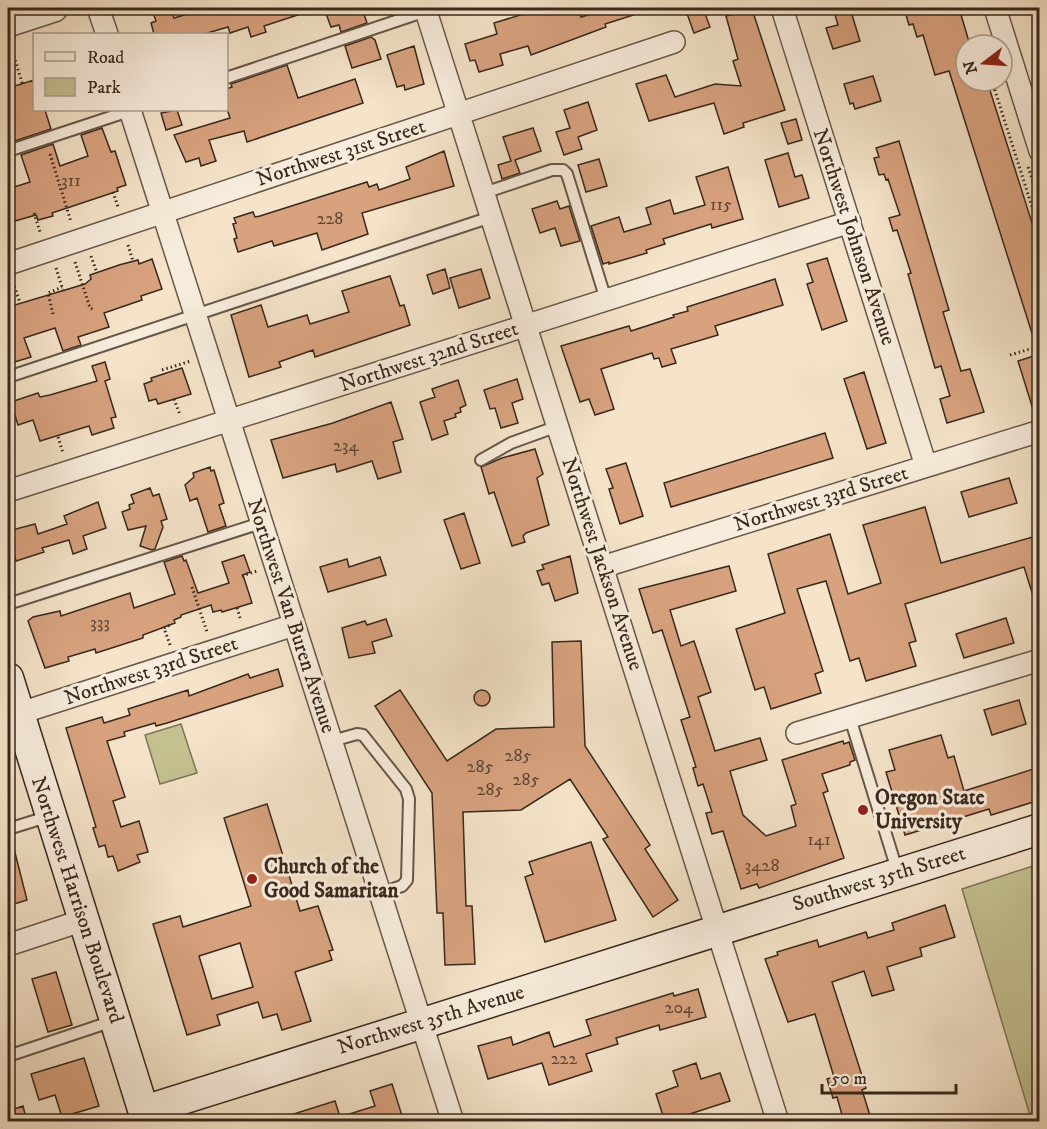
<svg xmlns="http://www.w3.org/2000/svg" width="1047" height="1129" viewBox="0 0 1047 1129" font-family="'IM FELL DW Pica',serif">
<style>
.green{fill:#c4c191;stroke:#7e7457;stroke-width:1.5}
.building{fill:#d8a27f;stroke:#38281d;stroke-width:1.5;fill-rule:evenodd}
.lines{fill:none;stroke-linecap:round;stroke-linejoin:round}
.service-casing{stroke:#675748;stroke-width:14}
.minor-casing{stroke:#675748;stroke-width:24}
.tertiary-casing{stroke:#675748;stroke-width:30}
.secondary-casing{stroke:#38281d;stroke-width:33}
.path{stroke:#38281d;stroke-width:3;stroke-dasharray:1.5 3;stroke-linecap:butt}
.service{stroke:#f8eddd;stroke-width:10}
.minor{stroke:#f8eddd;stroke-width:21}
.tertiary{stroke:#f8eddd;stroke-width:27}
.secondary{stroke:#f8eddd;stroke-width:30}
.poi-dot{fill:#8f2418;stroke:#f8eddd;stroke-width:2}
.labels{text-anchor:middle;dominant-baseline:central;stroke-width:6;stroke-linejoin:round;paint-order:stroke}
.number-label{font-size:18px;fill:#604636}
.street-label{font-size:21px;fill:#38281d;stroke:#f8eddd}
.poi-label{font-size:21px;font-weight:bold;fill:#38281d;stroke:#f8eddd;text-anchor:start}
</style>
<rect width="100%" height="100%" fill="#f5e4ca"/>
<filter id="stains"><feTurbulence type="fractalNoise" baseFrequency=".00333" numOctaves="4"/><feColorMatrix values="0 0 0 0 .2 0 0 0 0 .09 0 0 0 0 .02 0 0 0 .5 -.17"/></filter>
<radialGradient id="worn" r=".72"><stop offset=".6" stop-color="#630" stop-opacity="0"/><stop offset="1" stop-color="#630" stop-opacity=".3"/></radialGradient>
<path class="green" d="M181,724L197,773L160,784L145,735Z
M1039,864L1040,1121L1032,1122L962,889Z"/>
<path class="building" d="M170,8L174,18L207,8H310V11L264,26L266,32L251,37L248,27L230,33L228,27L204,34H154L151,23L156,21L153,13Z
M324,8H362L367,23L341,32L339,25L331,27Z
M543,8H578L581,17L611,8H645L646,11L605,24L606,27L531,55L528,46L500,54L503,65L479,72L475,60L470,61L465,44L497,34L494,23Z
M685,8H703L710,27L694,33Z
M833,8H850L860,41L833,49L826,28L838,25Z
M904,8H959L970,45H966V81H987L1040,248V346H1036L949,71L935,75L923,35L917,37L913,24L909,25Z
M752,9L785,110L743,123L744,127L724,134L714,103L649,121L636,84L666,75L675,97L715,84L741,86L733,61L738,59L726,16Z
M371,37L375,40L381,59L352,68L345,46Z
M414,46L424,84L405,90L404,85L397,87L387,55Z
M287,65L298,98L355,79L363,103L247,142L244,131L209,140L216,161L201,166L199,158L186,162L174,135L230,118L226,106V89L232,87L231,84Z
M873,76L881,101L855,109L853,103L850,104L844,84Z
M34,80V110H45L51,129L15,141L8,118V88Z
M588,102L597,130L578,137L582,149L564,155L556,132L570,128L564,110Z
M177,110L182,125L166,130L161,113Z
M796,119L802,140L788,144L781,123Z
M102,128L111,152L115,151L126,185L117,188L118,191L52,213L53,216L38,220L36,215L8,223V193L12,192L11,188L30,182L21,155L53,144L60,166L88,156L81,135Z
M533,128L541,151L515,160L520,173L502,179L498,165L511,161L503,137Z
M899,141L949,310L943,312L961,371L970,369L984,412L947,423L940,399L950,396L941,366L935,368L908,274L911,273L897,230L893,231L889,218L900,215L888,179L886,180L884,174L879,175L874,158L879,157L876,148Z
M444,151L454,186L362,213L368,234L322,250L317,233L274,246L272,241L238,252L234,239L237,238L233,224L236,223L234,218L253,212L255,217L260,216L367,182L369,187L377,184L379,190L410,179L406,167Z
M788,153L795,177L802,175L809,198L779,207L765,160Z
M599,159L607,186L586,192L578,165Z
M728,167L743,219L712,228L711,224L663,239L665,244L646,250L647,253L609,264V262L603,264L591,226L619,217L624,232L651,224L646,208L670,200L674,214L705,205L696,177Z
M557,201L560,209L569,206L580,241L561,246L555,228L540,233L532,209Z
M827,258L847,321L822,330L807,284L813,282L807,264Z
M152,259L162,289L141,296L142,300L104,313L109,327L78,337L81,345L63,351L55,328L24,338L31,357L8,364V307L85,284L91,279L90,275L119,265L138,260L139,264Z
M445,269L450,288L433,294L427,275Z
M481,269L490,298L459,308L450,278Z
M390,276L400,306L404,305L410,325L315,357L313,350L279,362L281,367L249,377L231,315L261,305L268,327L307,315L310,324L349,312L342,291Z
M775,279L783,305L715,326L718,335L671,349L676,363L662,367L659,358L654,359L652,353L601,369L614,409L595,415L589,399L580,402L561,346L629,326L631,331L674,317L673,315L688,311L687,307Z
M1040,354V419H1036L1018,361Z
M105,362L110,379L105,381L116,417L111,418L114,428L92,435L89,426L40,441L33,420L18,425L11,402L38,393L40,397L50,395L97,381L92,366Z
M182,368L191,394L158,404L156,399L149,401L144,384L152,381L151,378Z
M864,372L886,443L867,449L844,379Z
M517,379L523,399L512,403L518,423L501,428L495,408L490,409L484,390Z
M458,380L466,405L460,408L461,412L455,414L456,417L444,421L448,434L432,440L420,402L435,397L432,389Z
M391,402L403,439L393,442L401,472L378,479L372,461L337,472L335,464L283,478L271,440L333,423Z
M825,433L833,458L671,507L664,483Z
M535,449L543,474L537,478L549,525L526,533L523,536L525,542L512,546L494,492L489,494L481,467L502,458Z
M626,463L643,516L620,524L609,489L613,488L606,469Z
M210,467L211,471L214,470L224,503L219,505L226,526L208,532L197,498L190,501L185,485L194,477L193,473Z
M1009,478L1017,503L969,517L961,492Z
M150,488L153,496L159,494L167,519L161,521L163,527L155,549L152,550L140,546L146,526L128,530L122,512L130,509L129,505L134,503L131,495Z
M98,502L106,528L83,536L87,549L73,554L69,540L42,548L44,552L16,561L12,547L8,549V531L35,524L38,534L67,524L64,516Z
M925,507L941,563L1040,535V604L1036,605L1024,567L905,604L916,641L909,643L916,666L866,681L859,658L850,661L826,581L797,589L823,671L815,674L821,693L771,709L764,687L755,690L736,629L785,613L768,554L830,534L848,594L881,583L863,525Z
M464,513L480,563L461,569L444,520Z
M244,555L250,572L243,575L252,603L222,612L221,610L213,612L211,605L181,615V617L174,620L175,623L143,635V638L96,653L95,649L68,657L69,661L45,668L28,621L33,617L60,611L61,616L130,593L134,608L175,594L164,562L182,556L184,561L186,560L198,593L229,583L222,562Z
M570,556L578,593L555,601L549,583L542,585L537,571L544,569L542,565Z
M380,557L386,575L328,592L320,567L347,559L349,567Z
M729,566L736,591L670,610L681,646L694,641L711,692L698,697L715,751L760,738L767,760L730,771L743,815L766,836L796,826L791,806L796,804L782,760L843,741L844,744L849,742L855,760L850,762V765L822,774L828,791L823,793L844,858L759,888L757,884L741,889L723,831L712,834L706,813L712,812L703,784L698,786L693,768L696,767L681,720L690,717L662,630L653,633L639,589Z
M1006,618L1014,643L964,658L956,634Z
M386,619L392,636L372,642L375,653L349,658L342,628L365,621L367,625Z
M581,641L585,746L650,845L645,849L678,900L653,917L603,839L608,837L570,779L521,810L463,812L466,906H472L475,964L445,965L443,913H437L432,793L375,706L400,690L447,761L496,729L554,727L552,642Z
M278,669L283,686L167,723L156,726L155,723L124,732L125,736L107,741L125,797L113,801L121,827L139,821L148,852L137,855L140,862L118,871L113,856L108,857L105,845L99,847L93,828L96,827L66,728L102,717L104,723L130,715L128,709L188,690L189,696L248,674L250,678Z
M474 698a8 8 0 1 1 16 0a8 8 0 1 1-16 0Z
M1019,700L1026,724L992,735L984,710Z
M941,735L948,758L954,756L964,791L1040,767V800L991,815L989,809L905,835L886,772L895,770L889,750Z
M267,804L300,911L318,906L333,950L329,951L332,960L295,972L311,1021L282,1030L277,1014L263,1018L258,1002L217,1015L220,1025L187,1035L153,924L180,916L183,927L251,906L224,818ZM240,943L253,987L212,999L199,956Z
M11,837L27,900L8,906V838Z
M591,842L616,920L545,942L525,877L533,874L529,862Z
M945,905L955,937L920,948L922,956L887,967L894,990L872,996L864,971L832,982L866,1088L862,1090L872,1122H844L837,1097L833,1098L827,1079L834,1077L815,1014L788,1022L765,959L778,955L777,952L817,940L819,947L866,932L868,938L894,930L892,923Z
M56,972L72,1025L48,1032L32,979Z
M698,989L706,1017L660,1030L659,1025L616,1038L618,1044L586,1054L592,1071L549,1085L542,1063L488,1079L478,1046L511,1037L513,1045L549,1032L554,1047L591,1035L586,1020L673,993L674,996Z
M84,1058L99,1106L62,1117L55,1095L39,1100L31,1074Z
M696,1063L701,1079L720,1073L730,1101L665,1122L656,1094L678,1086L673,1071Z
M392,1084L404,1122H282L281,1118L335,1101L340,1117L375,1106L370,1091Z
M23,1106L27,1122H8V1111Z"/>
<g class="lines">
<g class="service-casing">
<path id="service" d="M226,78L426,11
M8,151L132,110
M484,193L552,170H563L567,174L606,300
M8,377L491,217
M481,460L511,443L558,426
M8,604L261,523
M850,718L898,873
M332,741L357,734L363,735L406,789L409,799L407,880L402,886L381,893
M8,829L50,816
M8,1056L113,1021"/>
</g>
<g class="minor-casing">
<path id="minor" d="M98,8L107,34
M425,8L778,1122
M782,8L926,466
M995,8L1040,151
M130,110L453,1122
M8,264L674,42
M8,491L850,222
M602,567L1040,431
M8,717L294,625
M797,733L1040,660
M8,945L84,920"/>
</g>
<g class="tertiary-casing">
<path id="tertiary" d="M8,23L54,8"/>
</g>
<g class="secondary-casing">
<path id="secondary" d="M8,678L147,1122
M144,1111L1040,829"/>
</g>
<path class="path" d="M10,43L23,86
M992,81L1040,232
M50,154L71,222
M1028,167L1040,202
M113,192L118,207
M34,213L40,232
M128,245L133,261
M91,256L97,273
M75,262L90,308L93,309
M56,268L63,290
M13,282L20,303
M53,314L48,293L62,287
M1010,355L1040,346
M162,370L191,361
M174,399L180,415
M58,437L63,453
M242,576L257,571
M192,587L207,632
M237,608L241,621
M170,645L164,628L170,625"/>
<use href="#service" class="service"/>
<use href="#minor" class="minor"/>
<use href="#tertiary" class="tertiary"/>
<use href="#secondary" class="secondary"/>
</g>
<g class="poi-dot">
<circle cx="863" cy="810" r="6"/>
<circle cx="252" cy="879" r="6"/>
</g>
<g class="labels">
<g class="number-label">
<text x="71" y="181">311</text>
<text x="721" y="205">115</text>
<text x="330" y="219">228</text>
<text x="346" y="446">234</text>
<text x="100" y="623">333</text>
<text x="518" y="756">285</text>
<text x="480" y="767">285</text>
<text x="526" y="780">285</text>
<text x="490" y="790">285</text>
<text x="819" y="840">141</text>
<text x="762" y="866">3428</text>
<text x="679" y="1008">204</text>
<text x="564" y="1059">222</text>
</g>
<g class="street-label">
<text transform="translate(341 153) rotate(-18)">Northwest 31st Street</text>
<text transform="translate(854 237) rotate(72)">Northwest Johnson Avenue</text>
<text transform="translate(429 357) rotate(-18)">Northwest 32nd Street</text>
<text transform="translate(821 499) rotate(-17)">Northwest 33rd Street</text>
<text transform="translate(602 564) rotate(72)">Northwest Jackson Avenue</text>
<text transform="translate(291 616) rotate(72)">Northwest Van Buren Avenue</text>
<text transform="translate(151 671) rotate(-18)">Northwest 33rd Street</text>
<text transform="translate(879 879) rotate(-17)">Southwest 35th Street</text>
<text transform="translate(77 900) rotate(72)">Northwest Harrison Boulevard</text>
<text transform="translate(431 1020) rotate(-17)">Northwest 35th Avenue</text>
</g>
<g class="poi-label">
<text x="875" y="798">Oregon State<tspan x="875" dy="24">University</tspan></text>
<text x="264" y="867">Church of the<tspan x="264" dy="24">Good Samaritan</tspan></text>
</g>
</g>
<rect width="1047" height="1129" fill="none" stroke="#f5e4ca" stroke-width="30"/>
<rect x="9" y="9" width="1029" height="1111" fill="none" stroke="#38281d" stroke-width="3"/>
<rect x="15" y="15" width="1017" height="1099" fill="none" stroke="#38281d" stroke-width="1.5"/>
<rect x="33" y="33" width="195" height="78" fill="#f8eddd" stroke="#ab9e90" stroke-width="1.5"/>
<rect x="45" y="52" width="30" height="9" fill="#f8eddd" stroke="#ab9e90" stroke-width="1.5"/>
<text x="87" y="63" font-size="18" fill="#38281d">Road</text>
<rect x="45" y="78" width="30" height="18" fill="#c4c191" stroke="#ab9e90" stroke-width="1.5"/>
<text x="87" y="93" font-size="18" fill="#38281d">Park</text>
<g transform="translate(984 63) rotate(253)"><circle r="28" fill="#f8eddd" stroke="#ab9e90" stroke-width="1.5"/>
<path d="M0-4.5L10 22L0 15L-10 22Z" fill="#8f2418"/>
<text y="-9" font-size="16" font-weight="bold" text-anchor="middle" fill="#38281d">N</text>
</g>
<path d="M822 1084v9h134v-9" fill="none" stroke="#38281d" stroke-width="3"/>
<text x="831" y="1084" font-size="18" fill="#38281d" stroke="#f8eddd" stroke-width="4.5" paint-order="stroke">50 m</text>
<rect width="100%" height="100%" filter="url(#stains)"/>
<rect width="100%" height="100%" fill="url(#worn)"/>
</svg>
